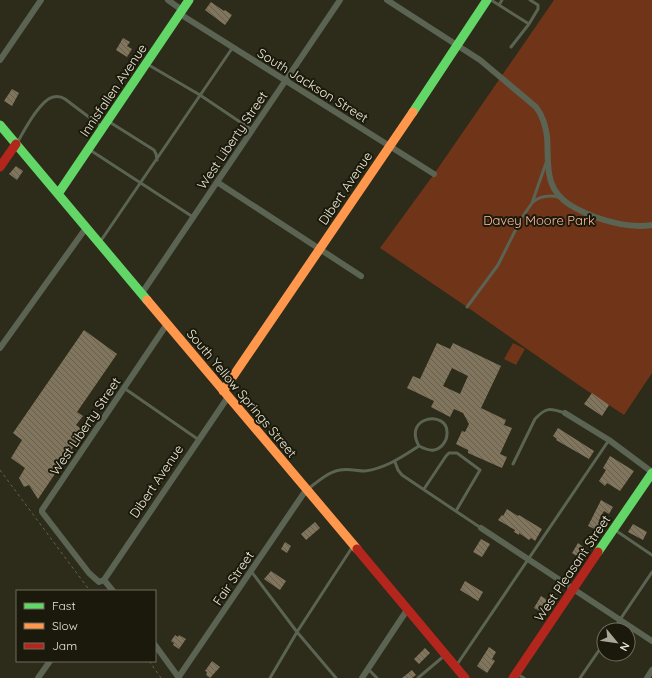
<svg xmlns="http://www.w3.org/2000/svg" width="652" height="678" viewBox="0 0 652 678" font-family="Quicksand,sans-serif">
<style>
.park{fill:#703418}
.building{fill:url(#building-back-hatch);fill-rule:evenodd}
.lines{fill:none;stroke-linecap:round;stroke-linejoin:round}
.path{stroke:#5f6355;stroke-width:1;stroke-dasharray:3 3;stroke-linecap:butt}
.lane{stroke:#5b6353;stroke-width:3}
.street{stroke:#5b6353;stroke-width:6}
.fast{stroke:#63d668;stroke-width:9}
.slow{stroke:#ff974d;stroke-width:9}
.jam{stroke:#b3261e;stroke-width:9}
.labels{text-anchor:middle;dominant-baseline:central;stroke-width:4;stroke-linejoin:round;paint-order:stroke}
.street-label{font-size:13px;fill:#eae9d6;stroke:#1b190b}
.park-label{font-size:13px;fill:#febba1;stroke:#1b190b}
</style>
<defs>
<pattern id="building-back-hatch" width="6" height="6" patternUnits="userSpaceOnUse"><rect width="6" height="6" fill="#81755e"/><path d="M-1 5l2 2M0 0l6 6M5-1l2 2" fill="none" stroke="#666050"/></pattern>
</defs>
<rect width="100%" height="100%" fill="#2d2b19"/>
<path class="park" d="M554,0H652V373L624,415L583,388L467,307L380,248L434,174Z
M513,343L525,349L516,365L504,359Z"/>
<path class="building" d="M211,2L224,11L225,10L232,15L225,25L205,10Z
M123,38L130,42L127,46L132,49L127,57L116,50Z
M12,89L19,93L12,106L4,101Z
M16,166L23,171L17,180L9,174Z
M84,330L117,354L77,412L83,416L76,425L84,431L38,499L29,485L24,487L19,478L25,468L11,458L22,440L13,433Z
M437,343L450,349L453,343L501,366L481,408L506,420L504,425L512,428L500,454L507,457L502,468L468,453V450L456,444L462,431L465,432L469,424L463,413L454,409L450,417L431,407L434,401L407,388L413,376L420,379ZM452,368L468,376L460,394L443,386Z
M592,393L609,405L602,416L584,404Z
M558,428L594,451L589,459L556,440L557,439L553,436Z
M610,456L634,471L620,491L607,483L605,486L599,481L606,470L603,468Z
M601,500L613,507L609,514L604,511L599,520L600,521L598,524L602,525L599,531L588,526Z
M507,509L518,516L519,515L542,529L535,541L531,538L529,540L519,533V535L514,532L515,530L498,520L502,515L503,516Z
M315,522L320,528L306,540L301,534Z
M633,524L647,532L643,540L628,532Z
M481,539L490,544L482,557L473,552Z
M285,542L291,546L287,553L281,549Z
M578,543L586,549L580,558L572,553Z
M271,571L286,581L280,590L264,579Z
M465,581L483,592L478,601L460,590Z
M541,596L549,601L542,612L534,608Z
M175,635L178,637L179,635L186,639L179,649L173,645L174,643L171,641Z
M489,647L496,652L492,659L495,661L487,673L477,666Z
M425,648L430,653L419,664L414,659Z
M212,661L220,667L210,678L206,675L207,672L205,671Z
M412,670L416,675L412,678H402Z"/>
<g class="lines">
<path class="path" d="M0,470L90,591
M149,661L161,678"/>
<path class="lane" d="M491,0L529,24L511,47
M499,5L502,0
M529,24L538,9V5L530,0
M147,64L200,95L252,130
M108,121L154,150L156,154L157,160
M17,143C24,131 40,100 53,97C58,96 62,97 65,99L102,127
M90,150L193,217
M533,202C540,196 550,195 558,197
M100,242L233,47
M467,307L498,265L521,219L532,203L546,163
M124,388L199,440
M395,462L398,470L402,475L481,528
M513,464L535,419C546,407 550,408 565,413
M308,489C317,482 328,472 340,470C348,468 357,471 365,471C386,468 402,457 419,446C423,448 429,451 434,450C441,449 447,441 447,434C449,409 402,416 419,446
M424,489L446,456L449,453H457L480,470L456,511
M615,530L652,555
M251,571L297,632L336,678
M613,630L652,572
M456,666L609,440
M368,669L377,678
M517,674L524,678
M270,678L297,632L353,546
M418,678L444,656
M580,678L604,643"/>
<path class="street" d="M168,0L182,10
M387,0L480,60L536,107C543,116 545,125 547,136C548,148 547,160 549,173C552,198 572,208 595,217C612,223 633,228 652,225
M180,14L434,174
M0,60L41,0
M217,182L361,276
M142,293L340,0
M0,348L86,228
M565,413L609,440L652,472
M481,528L652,641
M104,580L99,582L89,573L42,512V510L167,324
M104,580L228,397
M104,580L113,591
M155,645L179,678
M38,678L50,661
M178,678L306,490
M362,678L407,610
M647,678L652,670"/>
<path class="fast" d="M413,112L487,0
M0,125L147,300
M58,194L189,0
M598,552L652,473"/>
<path class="slow" d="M147,300L357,549
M223,391L413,112"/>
<path class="jam" d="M0,167L16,144
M357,549L465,678
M513,678L598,552"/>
</g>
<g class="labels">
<g class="street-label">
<text transform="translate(313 85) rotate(32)">South Jackson Street</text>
<text transform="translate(113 90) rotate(-56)">Innisfallen Avenue</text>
<text transform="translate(232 140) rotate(-56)">West Liberty Street</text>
<text transform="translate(345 188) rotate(-56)">Dibert Avenue</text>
<text transform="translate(242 393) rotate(50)">South Yellow Springs Street</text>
<text transform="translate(85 426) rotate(-56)">West Liberty Street</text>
<text transform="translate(156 481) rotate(-56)">Dibert Avenue</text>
<text transform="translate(572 568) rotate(-56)">West Pleasant Street</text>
<text transform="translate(233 578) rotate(-56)">Fair Street</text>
</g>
<g class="park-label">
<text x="539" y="220">Davey Moore Park</text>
</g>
</g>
<rect x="16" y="590" width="140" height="72" fill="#1b190b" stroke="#6e6c5c"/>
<rect x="24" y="603" width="20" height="6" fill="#63d668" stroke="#6e6c5c"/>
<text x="52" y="610" font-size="12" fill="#eae9d6">Fast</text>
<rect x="24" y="623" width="20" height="6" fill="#ff974d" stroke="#6e6c5c"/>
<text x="52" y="630" font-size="12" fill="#eae9d6">Slow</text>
<rect x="24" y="643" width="20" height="6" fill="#b3261e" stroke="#6e6c5c"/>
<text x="52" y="650" font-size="12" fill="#eae9d6">Jam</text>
<g transform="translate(616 642) rotate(119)"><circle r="19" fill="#1b190b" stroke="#6e6c5c"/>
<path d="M0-3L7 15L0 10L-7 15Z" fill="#a8a694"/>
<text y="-6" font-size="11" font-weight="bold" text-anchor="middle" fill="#eae9d6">N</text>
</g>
</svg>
